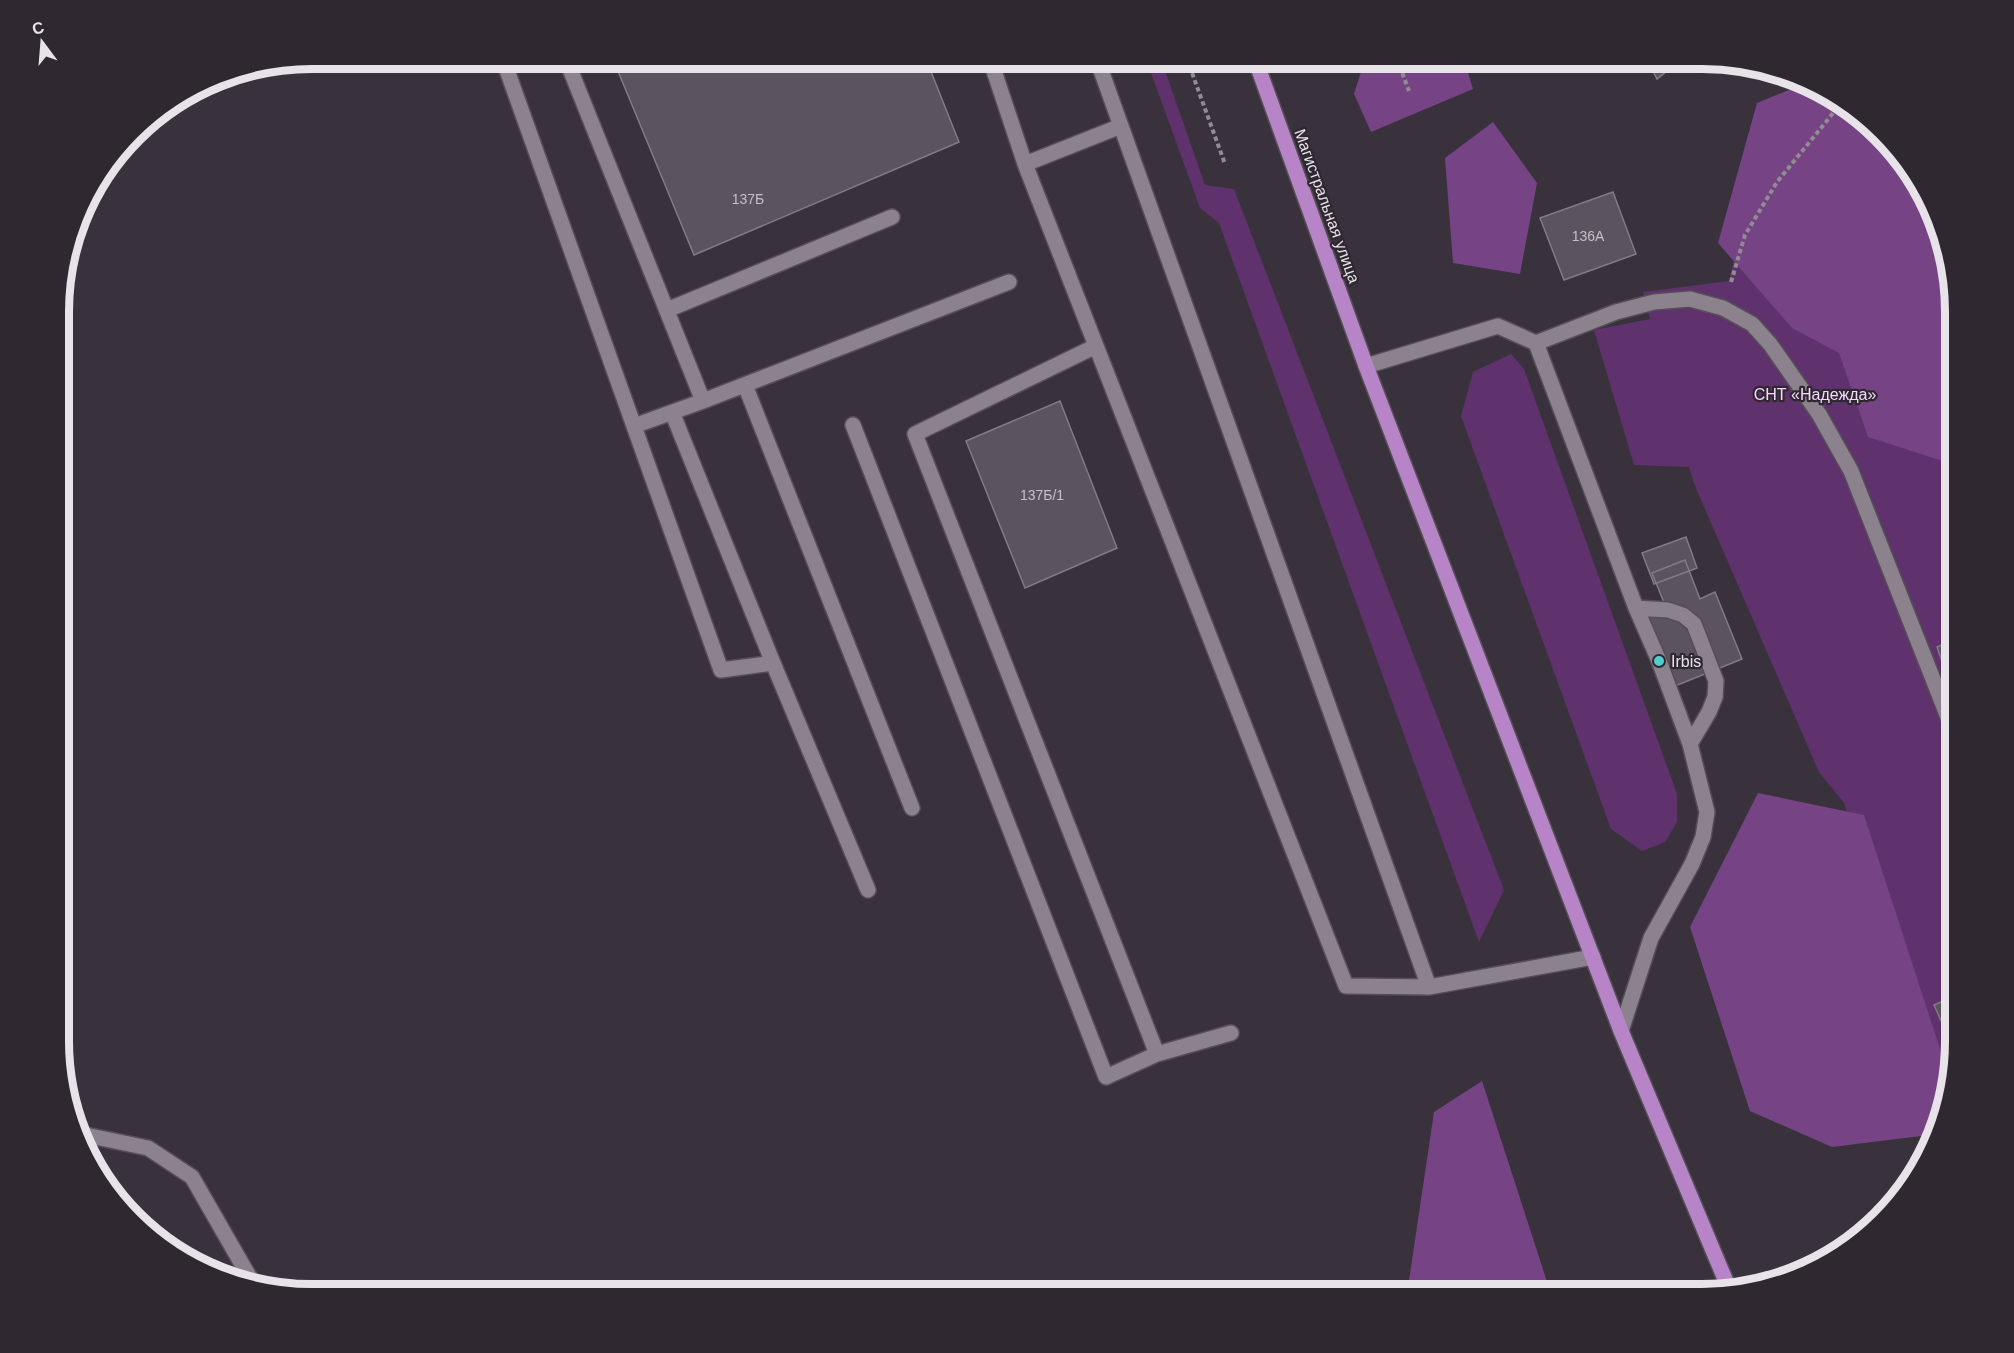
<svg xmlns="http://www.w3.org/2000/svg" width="2014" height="1353" viewBox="0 0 2014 1353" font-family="Arial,sans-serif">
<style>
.green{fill:#5f326d}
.forest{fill:#764385}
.building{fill:#5b535d;stroke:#827a85;stroke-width:1.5}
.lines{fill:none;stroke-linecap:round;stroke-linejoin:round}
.lane-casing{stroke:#554e56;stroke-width:18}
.street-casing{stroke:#554e56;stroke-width:18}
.primary-casing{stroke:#554e56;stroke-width:18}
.path{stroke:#918b93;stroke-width:4;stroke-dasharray:4.5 3;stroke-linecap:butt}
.lane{stroke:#8b828d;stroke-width:15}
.street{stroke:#8b828d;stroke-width:15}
.primary{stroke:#b884c8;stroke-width:15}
.poi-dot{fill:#52cdce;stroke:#2f2831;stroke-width:2}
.labels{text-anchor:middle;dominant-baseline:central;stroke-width:4.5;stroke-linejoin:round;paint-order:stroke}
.number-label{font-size:14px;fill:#c5bfc6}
.street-label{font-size:16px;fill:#e8e3e9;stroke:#2f2831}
.park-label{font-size:16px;fill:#f5d8fe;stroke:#2f2831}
.poi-label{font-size:16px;fill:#e8e3e9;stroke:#2f2831;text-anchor:start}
.rim{fill:none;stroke:#e8e3e9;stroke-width:8}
</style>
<rect width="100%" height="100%" fill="#39323c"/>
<path class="green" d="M1146,59H1161L1205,185L1234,189L1504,890L1479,942L1219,223L1200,208Z
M1843,101L1922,186L1955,296V1057L1930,1071L1844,803L1819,772L1695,486L1689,467L1634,465L1594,330L1650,319L1643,292L1729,281L1746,210Z
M1511,354L1524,369L1677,794V822L1665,842L1642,851L1611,829L1461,416L1473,372Z"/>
<path class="forest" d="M1365,59H1464L1473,89L1371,132L1354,94Z
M1806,83L1843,101L1922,186L1955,296V465L1868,437L1839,353L1792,328L1718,243L1757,103Z
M1493,122L1537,183L1520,274L1453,263L1445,158Z
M1758,793L1864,815L1942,1055L1955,1049L1942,1123L1937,1134L1832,1147L1750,1111L1690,927Z
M1482,1081L1551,1294H1407L1434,1112Z"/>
<path class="building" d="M613,59H926L959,142L694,255Z
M1647,59H1682L1657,79Z
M1613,192L1636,254L1564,280L1540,218Z
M1060,401L1117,548L1025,588L966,441Z
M1686,537L1697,568L1654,584L1642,553Z
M1685,560L1700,599L1715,592L1742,659L1675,686L1648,618L1667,610L1652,573Z
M1955,640V698L1937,647Z
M1955,996V1041L1951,1043L1934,1005Z"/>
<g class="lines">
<g class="lane-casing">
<path id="lane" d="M503,59L721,670L773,663L868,890
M566,59L703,401L634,426
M990,59L1025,164
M1097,59L1429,987L1593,957
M1121,126L1025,164L1346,986L1429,987
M667,310L892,217
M1536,343L1636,608L1659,661L1690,744L1707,812L1703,837L1692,864L1651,938L1621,1031
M745,385L912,808
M703,401L1009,282
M672,412L773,663
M853,425L1106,1077L1157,1054L915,434L1096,346
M1636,608L1668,610L1683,615L1694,624L1716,681L1715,697L1709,712L1690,744
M1157,1054L1231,1033
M81,1134L148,1148L192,1177L254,1285"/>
</g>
<g class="street-casing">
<path id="street" d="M1366,366L1498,326L1536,343L1616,312L1654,302L1690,299L1723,308L1752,324L1770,344L1819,414L1851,471L1955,735"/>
</g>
<g class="primary-casing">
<path id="primary" d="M1255,59L1366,366L1621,1031L1730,1291"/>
</g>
<path class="path" d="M1187,59L1225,164
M1397,59L1409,91
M1731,282L1745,235L1777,182L1843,101"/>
<use href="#lane" class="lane"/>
<use href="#street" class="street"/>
<use href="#primary" class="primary"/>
</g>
<circle class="poi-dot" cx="1659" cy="661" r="6"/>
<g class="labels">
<g class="number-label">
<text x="748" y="199">137Б</text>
<text x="1588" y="236">136А</text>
<text x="1042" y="495">137Б/1</text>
</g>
<g class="street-label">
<text transform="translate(1327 206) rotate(70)">Магистральная улица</text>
</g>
<g class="park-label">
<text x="1815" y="394">СНТ «Надежда»</text>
</g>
<g class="poi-label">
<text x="1671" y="661">Irbis</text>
</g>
</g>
<path d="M0 0H2014V1353H0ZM312 69H1702A243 243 0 0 1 1945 312V1041A243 243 0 0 1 1702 1284H312A243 243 0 0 1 69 1041V312A243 243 0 0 1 312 69Z" fill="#2f2831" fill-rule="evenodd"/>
<path class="rim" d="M312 69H1702A243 243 0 0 1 1945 312V1041A243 243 0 0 1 1702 1284H312A243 243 0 0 1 69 1041V312A243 243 0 0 1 312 69Z"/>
<g transform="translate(42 42) rotate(344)" stroke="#2f2831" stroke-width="4.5" paint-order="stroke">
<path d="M0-4.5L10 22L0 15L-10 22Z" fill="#e8e3e9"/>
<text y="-9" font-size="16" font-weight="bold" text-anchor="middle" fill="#e8e3e9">С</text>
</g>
</svg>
